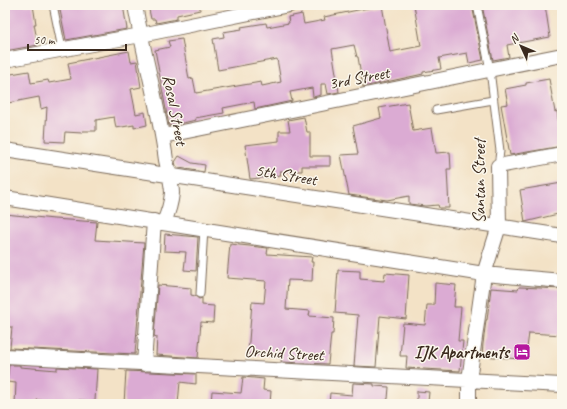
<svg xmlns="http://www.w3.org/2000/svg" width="567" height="409" viewBox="0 0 567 409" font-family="Caveat,sans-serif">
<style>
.building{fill:#dbabd3}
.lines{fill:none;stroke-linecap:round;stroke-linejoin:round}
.lane-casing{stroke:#7b6a59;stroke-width:9}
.street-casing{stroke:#7b6a59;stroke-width:16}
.lane{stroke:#fff;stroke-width:7}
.street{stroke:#fff;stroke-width:14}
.labels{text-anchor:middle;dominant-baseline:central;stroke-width:3;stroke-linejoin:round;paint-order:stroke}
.street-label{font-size:17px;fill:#3b2a1e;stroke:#fbf7ec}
.poi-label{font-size:17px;font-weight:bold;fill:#3b2a1e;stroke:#fbf7ec;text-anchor:end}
</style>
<rect width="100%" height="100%" fill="#fbf7ec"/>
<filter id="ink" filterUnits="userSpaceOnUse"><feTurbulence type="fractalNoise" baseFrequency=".025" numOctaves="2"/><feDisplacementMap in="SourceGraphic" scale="8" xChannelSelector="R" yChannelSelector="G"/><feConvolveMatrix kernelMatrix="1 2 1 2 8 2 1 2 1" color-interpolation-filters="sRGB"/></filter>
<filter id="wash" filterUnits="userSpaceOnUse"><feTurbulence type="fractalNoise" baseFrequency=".012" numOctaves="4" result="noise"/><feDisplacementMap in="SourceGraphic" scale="16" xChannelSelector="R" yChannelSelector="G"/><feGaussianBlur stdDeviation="0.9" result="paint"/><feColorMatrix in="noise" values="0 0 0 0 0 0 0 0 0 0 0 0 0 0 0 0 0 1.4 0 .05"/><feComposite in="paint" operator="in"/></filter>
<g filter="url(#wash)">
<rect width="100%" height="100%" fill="#f3e2c6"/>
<g id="blocks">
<path class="building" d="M5,5H33L36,24H34L38,45L5,51Z
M59,5H123L127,29L66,40Z
M148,5H200V10L177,15V19L156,23L155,19H151Z
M382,5L390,52L421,46L414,5H472L483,60L469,63L467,53L439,58L441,69L423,72V74L363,87L358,57H357L354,45L332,49L339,92L328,94L326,84H321V95L313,97L312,88L290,92L292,101L255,109L254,102L223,108L224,113L195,118L196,120L169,126L155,50L170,47L168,41L182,39L189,79L193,78L196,93L261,82L262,86L281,82L277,59L218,70L213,39L224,37L223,32L242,29L241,27L266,23L267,27L289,23L288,17L302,14L304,24L325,20L324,17Z
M482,5H545L550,37L507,45L509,57L493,60Z
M129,51L131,62L137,61L141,87L131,89L136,114L145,112L147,125L134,128V125L116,128L114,117L96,120V131H83L82,133L65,132L64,142L45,141L47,107L41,109L39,97L8,103L5,89V75L29,71L31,83L48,80L49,83L71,79L68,63Z
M549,79L555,112L557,111L562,146L510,155L501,105L508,104L505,89L526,85V83Z
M408,103L413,131L432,128L436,153L450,152L451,169H447L449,208H439L438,205L425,206L409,204V196L387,200L349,195L341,155L358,154L353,126L381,118L379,108Z
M304,117L307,132H310V156H330V166H302V171H280L281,176L250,179L245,145L279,141V131H290L288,120Z
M179,156L192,163L205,165L204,172L179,168L176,166L175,162Z
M562,183V213L525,222L520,190Z
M5,214L54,219L97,222L95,240L144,243L135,354L10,348L12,327H6L7,309H5Z
M165,234L198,237L196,271L184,270L186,252L164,251Z
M230,244L268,248L267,254L312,257L311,262H313L312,281L288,280L286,309L310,311L309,316L334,318L333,334H331L328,364L281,362L282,357L248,354L252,302L264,303L266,281L227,278Z
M338,270L360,271V279L384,281L385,273L409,275L406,319L380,316L376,367L354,366L358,315L335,313Z
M435,283L456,285L454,307H461L458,341H463L460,371L406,368L407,356H400L403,323L425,325L427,305H434Z
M158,285L191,288V295L195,296L199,299L202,298V305L214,306L213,323L201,322L198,358L156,355L157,337L154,336Z
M519,287L562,289V335L529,333L527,348L521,347L520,359L482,356L483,344L486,320H487L491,288L518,290Z
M9,365H20V367L57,370V367L97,369L95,401L79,400L78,402H64L37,400L36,404H15L16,383L7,382Z
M126,371L196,374V384L180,382L178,404H124Z
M243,377L264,379L263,390L271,391L270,404H211L212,391L241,393Z
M353,383L374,384V386L389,387L388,399H387L386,404H329L330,393L352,395Z
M417,391L429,392L428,402L417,401Z"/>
</g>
</g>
<g filter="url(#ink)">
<use href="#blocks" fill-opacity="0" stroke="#7b6a59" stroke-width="1"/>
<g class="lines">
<g class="lane-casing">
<path id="lane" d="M53,5L62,49
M477,5L490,70L500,151L498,166
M436,110L493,100
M200,294L204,229"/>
</g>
<g class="street-casing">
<path id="street" d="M135,5C144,57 159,108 166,160C168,170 172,184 172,193C171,203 168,213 164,222
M5,60L141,35L289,5
M163,136L562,55
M5,150L562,236
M5,198L484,274L562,281
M5,356L562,385
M144,364L154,221
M469,404V380L484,274L499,226L498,166L562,154"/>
</g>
<use href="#lane" class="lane"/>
<use href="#street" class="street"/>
</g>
</g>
<defs>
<g id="hotel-square" transform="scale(0.9)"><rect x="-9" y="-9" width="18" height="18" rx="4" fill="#b5179e" stroke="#fbf7ec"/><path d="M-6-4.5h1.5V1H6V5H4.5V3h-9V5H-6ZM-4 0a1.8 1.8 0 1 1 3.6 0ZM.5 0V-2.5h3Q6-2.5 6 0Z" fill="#fff"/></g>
</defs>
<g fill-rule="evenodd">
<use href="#hotel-square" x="522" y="352"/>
</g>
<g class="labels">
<g class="street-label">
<text transform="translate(359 78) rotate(-11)">3rd Street</text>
<text transform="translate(175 110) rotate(79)">Rosal Street</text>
<text transform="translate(286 175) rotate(9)">5th Street</text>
<text transform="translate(479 181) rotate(-90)">Santan Street</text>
<text transform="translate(284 353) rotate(3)">Orchid Street</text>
</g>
<g class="poi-label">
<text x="509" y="352">IJK Apartments</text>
</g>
</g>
<rect width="567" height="409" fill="none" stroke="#fbf7ec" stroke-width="20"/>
<g transform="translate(521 46) rotate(314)" stroke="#fbf7ec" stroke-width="3" paint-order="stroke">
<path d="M0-3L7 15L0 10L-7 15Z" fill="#3b2a1e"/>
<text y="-6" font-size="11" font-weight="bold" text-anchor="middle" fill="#3b2a1e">N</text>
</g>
<path d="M28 44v6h98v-6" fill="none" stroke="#3b2a1e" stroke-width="2"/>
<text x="34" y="44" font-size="12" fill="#3b2a1e" stroke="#fbf7ec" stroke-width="3" paint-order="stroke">50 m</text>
</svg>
